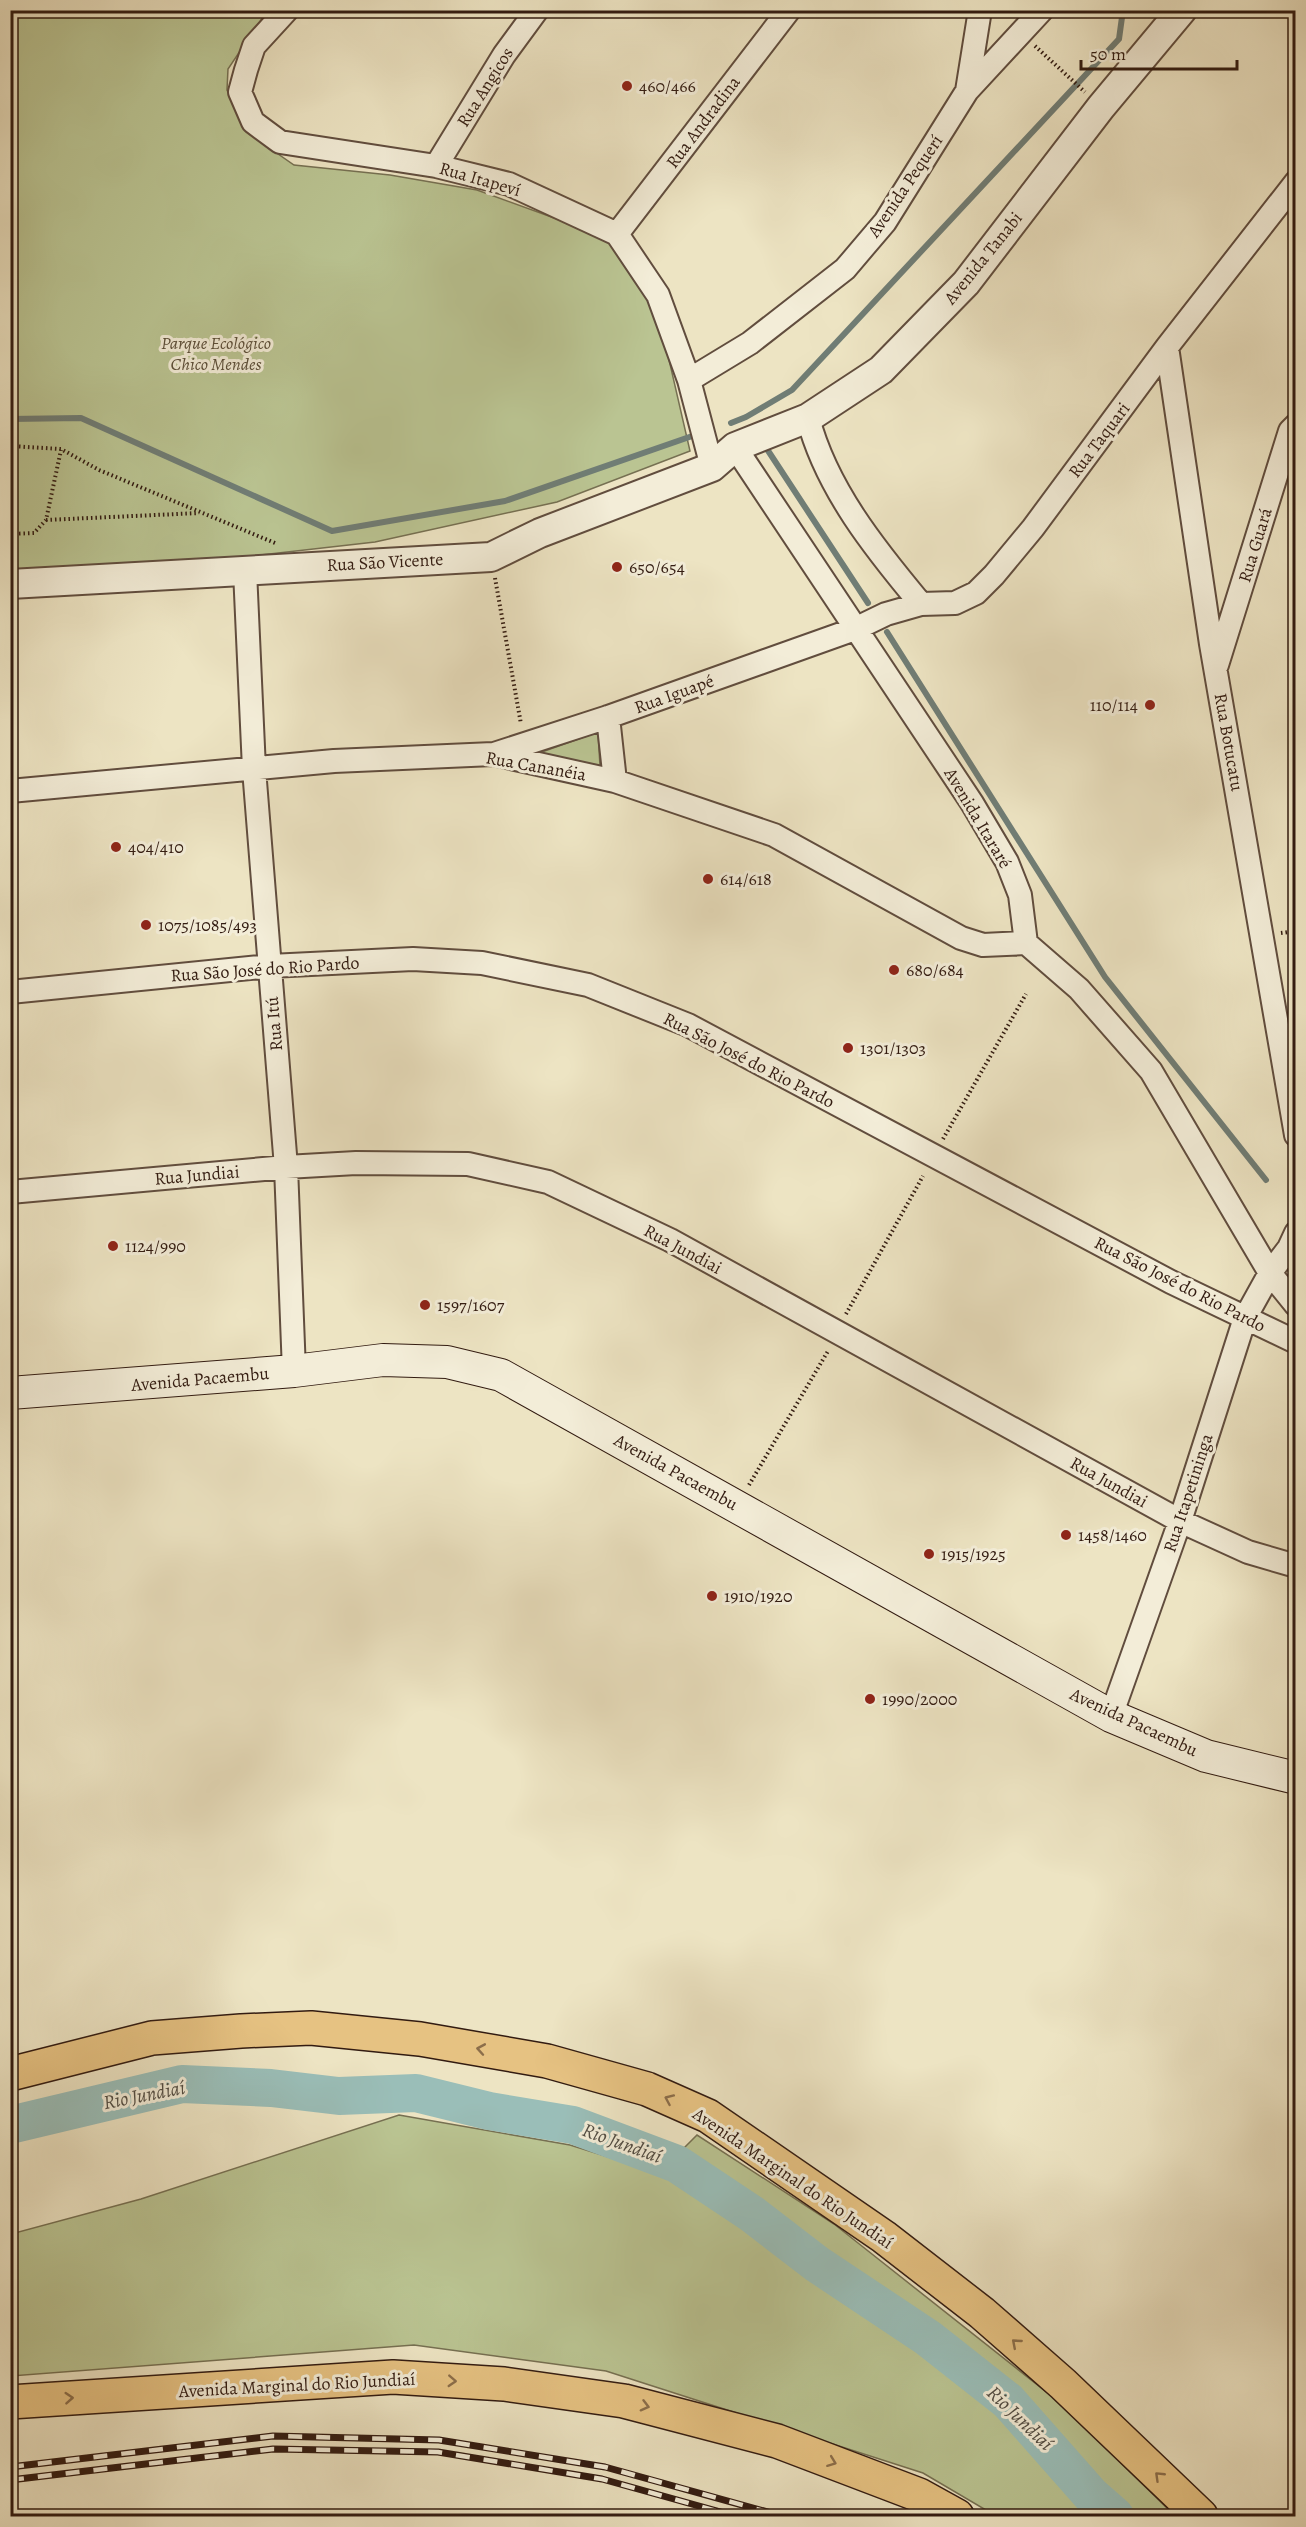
<svg xmlns="http://www.w3.org/2000/svg" width="1306" height="2527" viewBox="0 0 1306 2527" font-family="Alegreya,serif">
<style>
.green{fill:#bac492;stroke:#767052;stroke-width:1.5}
.lines{fill:none;stroke-linecap:round;stroke-linejoin:round}
.stream{stroke:#707d75;stroke-width:6}
.river{stroke:#9abeb8;stroke-width:38}
.minor-casing{stroke:#614d3e;stroke-width:26}
.tertiary-casing{stroke:#614d3e;stroke-width:32}
.secondary-casing{stroke:#321b11;stroke-width:34}
.primary-casing{stroke:#321b11;stroke-width:36}
.path{stroke:#321b11;stroke-width:4;stroke-dasharray:1.5 3;stroke-linecap:butt}
.minor{stroke:#f3edd8;stroke-width:22}
.tertiary{stroke:#f3edd8;stroke-width:28}
.secondary{stroke:#f3edd8;stroke-width:32}
.primary{stroke:#e6c282;stroke-width:33}
.rail-casing{stroke:#321b11;stroke-width:7}
.rail{stroke:#f3edd8;stroke-width:4.5;stroke-dasharray:14;stroke-linecap:butt}
.oneway{stroke:#8c6e4a}
.poi-dot{fill:#8f2418;stroke:#f3edd8;stroke-width:2}
.labels{text-anchor:middle;dominant-baseline:central;stroke-width:6;stroke-linejoin:round;paint-order:stroke}
.poi-label{font-size:18px;fill:#321b11;stroke:#f3edd8;text-anchor:start}
.street-label{font-size:18px;fill:#321b11;stroke:#f3edd8}
.park-label{font-size:18px;font-style:italic;fill:#5b4e38;stroke:#f3edd8}
.water-label{font-size:20px;font-style:italic;fill:#514c43;stroke:#f3edd8}
</style>
<rect width="100%" height="100%" fill="#ede4c3"/>
<filter id="stains"><feTurbulence type="fractalNoise" baseFrequency=".00333" numOctaves="4"/><feColorMatrix values="0 0 0 0 .2 0 0 0 0 .09 0 0 0 0 .02 0 0 0 .5 -.17"/></filter>
<radialGradient id="worn" r=".72"><stop offset=".6" stop-color="#630" stop-opacity="0"/><stop offset="1" stop-color="#630" stop-opacity=".3"/></radialGradient>
<path class="green" d="M11,11H267L228,69L227,90L238,112L258,140L294,165L390,175L477,190L601,235L627,257L656,303L690,451L557,502L375,542L251,556L11,572Z
M598,732L600,766L539,753Z
M399,2115L570,2145L659,2173L697,2135L834,2224L1059,2402L1175,2516H996L923,2473L606,2371L414,2345L11,2376V2234L141,2199Z"/>
<g class="lines">
<path class="stream" d="M10,419L81,418L332,531L505,501L698,434
M731,423L746,417L792,390L1119,39L1123,10
M763,443L868,603
M887,632L1105,977L1266,1180"/>
<path class="river" d="M10,2125L182,2084L271,2088L339,2096L416,2093L489,2111L573,2125L677,2164L752,2214L817,2264L928,2338L1008,2401L1091,2495L1115,2516"/>
<g class="minor-casing">
<path id="minor" d="M287,10L254,46L246,70L240,92L253,122L280,142L436,166L509,184L617,234L658,295L689,380L712,467
M967,91L980,10
M436,166L504,55L537,10
M617,234L789,10
M1167,347L1211,644L1296,1135
M689,380L750,343L845,269L885,222L967,91L1042,10
M808,418C826,488 875,549 921,604
M735,447L972,803L1007,862L1020,895L1026,943L1079,989L1151,1071L1270,1273L1296,1305
M245,571L254,769L286,1167L294,1371
M1217,665L1290,431L1296,425
M608,717L615,781
M494,754L608,717L855,629L886,614L921,604L955,603L976,593L994,575L1033,528L1167,347L1296,182
M10,791L334,761L493,754L615,781L774,835L961,938L983,945L1026,943
M10,992L270,966L413,959L482,963L588,985L688,1025L1171,1282L1296,1342
M10,1192L286,1167L356,1163L468,1164L548,1182L670,1240L1180,1521L1248,1552L1296,1566
M1111,1716L1180,1521L1245,1318L1270,1273L1289,1248L1296,1233"/>
</g>
<g class="tertiary-casing">
<path id="tertiary" d="M10,584L491,557L540,533L712,467L735,447L808,418L881,370L966,283L1101,107L1182,10"/>
</g>
<g class="secondary-casing">
<path id="secondary" d="M10,1393L294,1371L383,1360L447,1362L501,1375L1111,1716L1206,1756L1296,1778"/>
</g>
<g class="primary-casing">
<path id="primary" d="M10,2074L152,2038L241,2031L311,2028L420,2039L547,2061L647,2089L708,2116L884,2237L982,2313L1063,2384L1201,2516
M10,2402L393,2377L504,2384L624,2401L777,2441L919,2495L957,2516"/>
</g>
<path class="path" d="M1035,46L1085,92
M10,446L61,449L99,470L275,543
M46,520L199,513
M10,534L34,533L46,520L61,450
M495,578L521,724
M1281,933L1296,931
M943,1139L1026,994
M846,1314L923,1176
M749,1485L828,1351"/>
<use href="#minor" class="minor"/>
<use href="#tertiary" class="tertiary"/>
<use href="#secondary" class="secondary"/>
<use href="#primary" class="primary"/>
<g class="rail-casing">
<path id="rail" d="M10,2467L273,2436L439,2440L605,2467L782,2516
M10,2480L273,2449L438,2452L602,2479L735,2516"/>
</g>
<use href="#rail" class="rail"/>
</g>
<defs><path id="oneway-chevron" d="M-2-3.5L2.5 0L-2 3.5" fill="none" stroke-width="1.6" stroke-linecap="round" stroke-linejoin="round" transform="scale(1.5)"/></defs>
<g class="oneway">
<use href="#oneway-chevron" transform="translate(481 2049) rotate(-170)"/>
<use href="#oneway-chevron" transform="translate(669 2099) rotate(-156)"/>
<use href="#oneway-chevron" transform="translate(1016 2343) rotate(-139)"/>
<use href="#oneway-chevron" transform="translate(452 2381) rotate(3)"/>
<use href="#oneway-chevron" transform="translate(69 2398) rotate(-4)"/>
<use href="#oneway-chevron" transform="translate(645 2406) rotate(15)"/>
<use href="#oneway-chevron" transform="translate(832 2462) rotate(21)"/>
<use href="#oneway-chevron" transform="translate(1159 2476) rotate(-136)"/>
</g>
<g class="poi-dot">
<circle cx="627" cy="86" r="6"/>
<circle cx="617" cy="567" r="6"/>
<circle cx="1150" cy="705" r="6"/>
<circle cx="116" cy="847" r="6"/>
<circle cx="708" cy="879" r="6"/>
<circle cx="146" cy="925" r="6"/>
<circle cx="894" cy="970" r="6"/>
<circle cx="848" cy="1048" r="6"/>
<circle cx="113" cy="1246" r="6"/>
<circle cx="425" cy="1305" r="6"/>
<circle cx="1066" cy="1535" r="6"/>
<circle cx="929" cy="1554" r="6"/>
<circle cx="712" cy="1596" r="6"/>
<circle cx="870" cy="1699" r="6"/>
</g>
<g class="labels">
<g class="poi-label">
<text x="639" y="86">460/466</text>
<text x="629" y="567">650/654</text>
<text x="1138" y="705" text-anchor="end">110/114</text>
<text x="128" y="847">404/410</text>
<text x="720" y="879">614/618</text>
<text x="158" y="925">1075/1085/493</text>
<text x="906" y="970">680/684</text>
<text x="860" y="1048">1301/1303</text>
<text x="125" y="1246">1124/990</text>
<text x="437" y="1305">1597/1607</text>
<text x="1078" y="1535">1458/1460</text>
<text x="941" y="1554">1915/1925</text>
<text x="724" y="1596">1910/1920</text>
<text x="882" y="1699">1990/2000</text>
</g>
<g class="street-label">
<text transform="translate(485 87) rotate(-58)">Rua Angicos</text>
<text transform="translate(703 122) rotate(-53)">Rua Andradina</text>
<text transform="translate(480 179) rotate(16)">Rua Itapeví</text>
<text transform="translate(905 186) rotate(-56)">Avenida Pequerí</text>
<text transform="translate(983 258) rotate(-51)">Avenida Tanabi</text>
<text transform="translate(1099 440) rotate(-53)">Rua Taquari</text>
<text transform="translate(1255 545) rotate(-73)">Rua Guará</text>
<text transform="translate(385 562) rotate(-3)">Rua São Vicente</text>
<text transform="translate(674 694) rotate(-20)">Rua Iguapé</text>
<text transform="translate(1229 742) rotate(80)">Rua Botucatu</text>
<text transform="translate(536 766) rotate(10)">Rua Cananéia</text>
<text transform="translate(978 818) rotate(59)">Avenida Itararé</text>
<text transform="translate(265 969) rotate(-4)">Rua São José do Rio Pardo</text>
<text transform="translate(274 1024) rotate(-95)">Rua Itú</text>
<text transform="translate(749 1060) rotate(27)">Rua São José do Rio Pardo</text>
<text transform="translate(197 1175) rotate(-5)">Rua Jundiai</text>
<text transform="translate(683 1249) rotate(28)">Rua Jundiai</text>
<text transform="translate(1180 1284) rotate(27)">Rua São José do Rio Pardo</text>
<text transform="translate(200 1379) rotate(-5)">Avenida Pacaembu</text>
<text transform="translate(676 1472) rotate(29)">Avenida Pacaembu</text>
<text transform="translate(1109 1482) rotate(29)">Rua Jundiai</text>
<text transform="translate(1188 1493) rotate(-72)">Rua Itapetininga</text>
<text transform="translate(1134 1722) rotate(25)">Avenida Pacaembu</text>
<text transform="translate(793 2178) rotate(34)">Avenida Marginal do Rio Jundiaí</text>
<text transform="translate(297 2385) rotate(-3)">Avenida Marginal do Rio Jundiaí</text>
</g>
<g class="park-label">
<text x="216" y="343">Parque Ecológico<tspan x="216" dy="21">Chico Mendes</tspan></text>
</g>
<g class="water-label">
<text transform="translate(144 2095) rotate(-11)">Rio Jundiaí</text>
<text transform="translate(622 2143) rotate(20)">Rio Jundiaí</text>
<text transform="translate(1020 2418) rotate(44)">Rio Jundiaí</text>
</g>
</g>
<rect width="1306" height="2527" fill="none" stroke="#ede4c3" stroke-width="36"/>
<rect x="12" y="12" width="1282" height="2503" fill="none" stroke="#321b11" stroke-width="3"/>
<rect x="18" y="18" width="1270" height="2491" fill="none" stroke="#321b11" stroke-width="1.5"/>
<path d="M1081 60v9h156v-9" fill="none" stroke="#321b11" stroke-width="3"/>
<text x="1090" y="60" font-size="18" fill="#321b11" stroke="#f3edd8" stroke-width="4.5" paint-order="stroke">50 m</text>
<rect width="100%" height="100%" filter="url(#stains)"/>
<rect width="100%" height="100%" fill="url(#worn)"/>
</svg>
